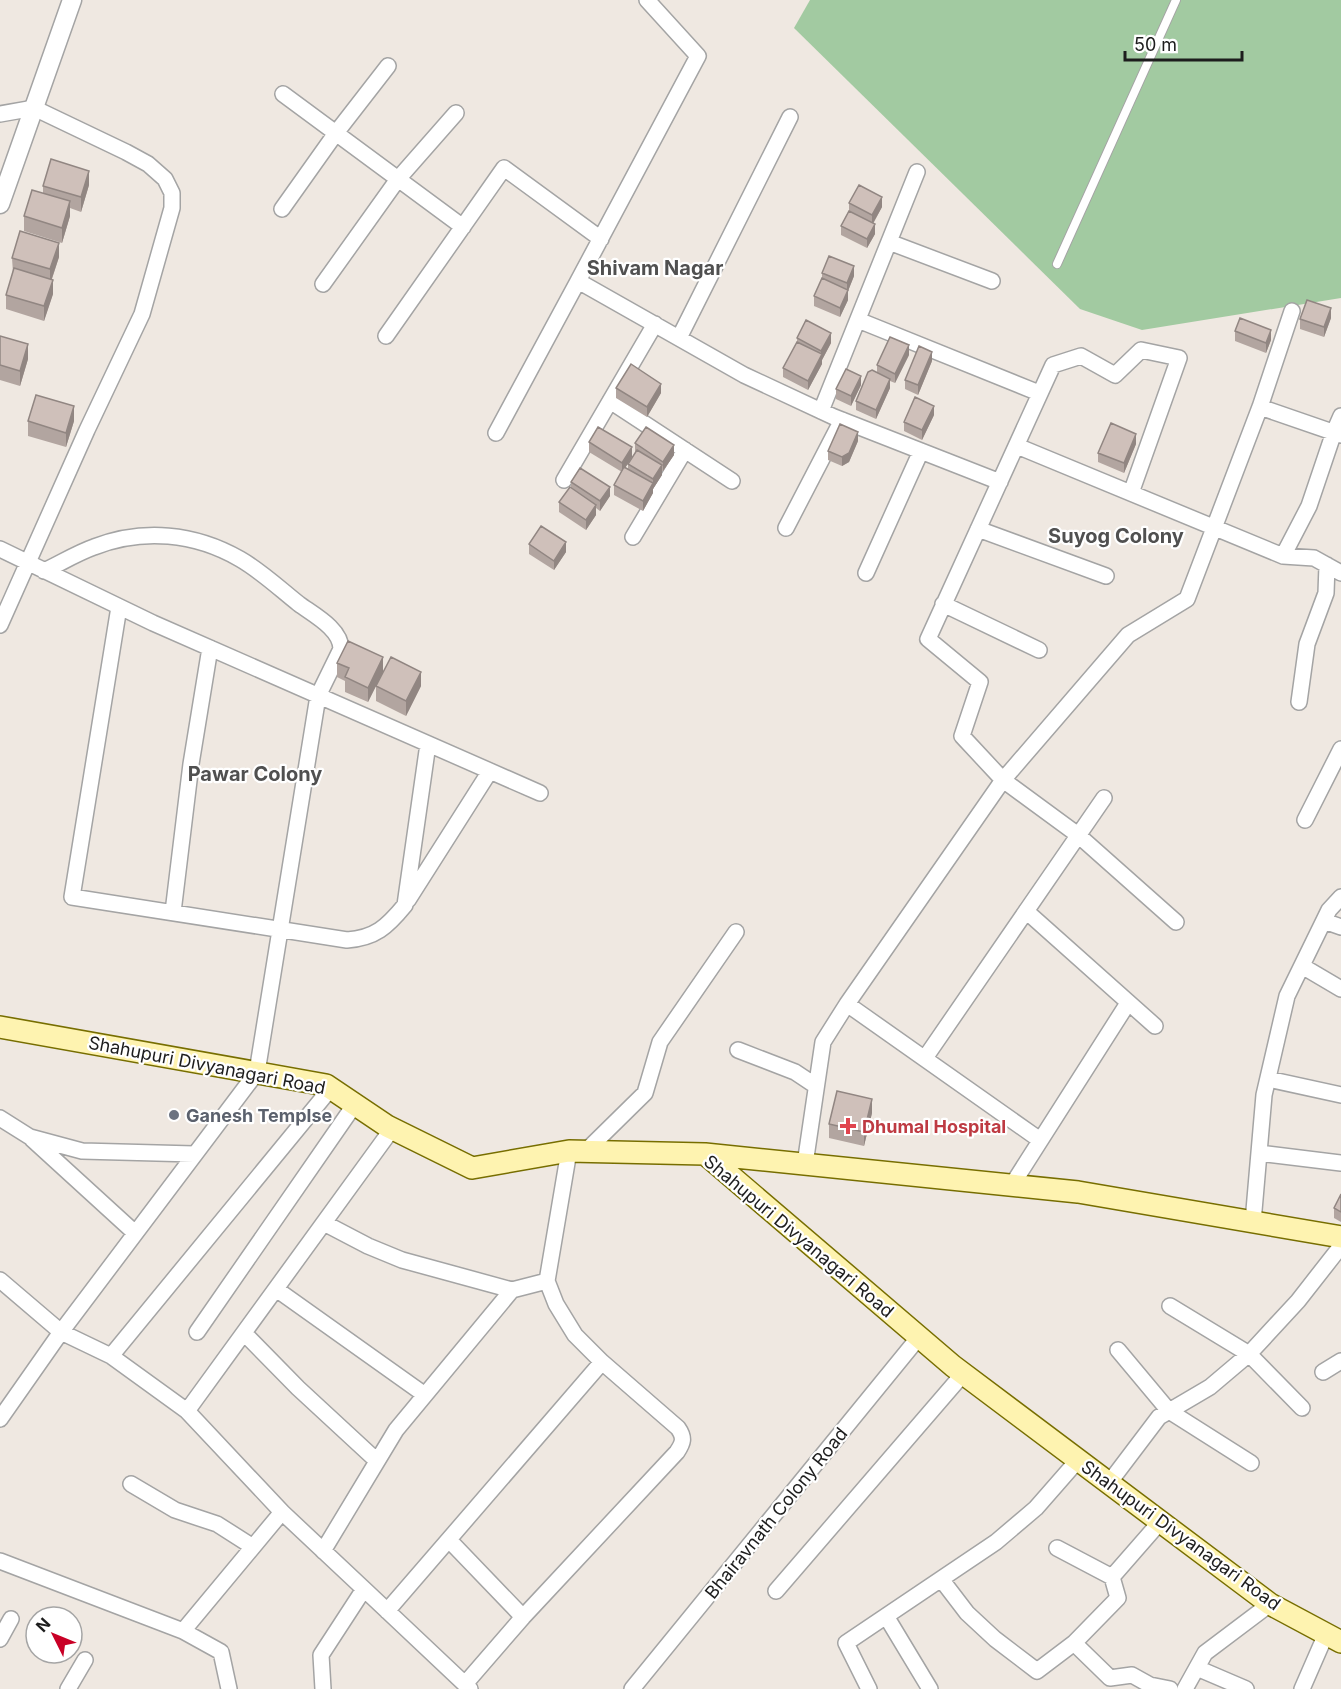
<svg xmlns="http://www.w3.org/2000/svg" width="1341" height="1689" viewBox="0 0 1341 1689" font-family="Inter,sans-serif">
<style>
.cemetery{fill:#a2caa1}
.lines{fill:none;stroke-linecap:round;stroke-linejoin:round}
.service-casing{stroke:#a4a4a4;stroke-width:10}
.minor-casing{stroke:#a4a4a4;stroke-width:18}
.tertiary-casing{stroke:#a4a4a4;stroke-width:21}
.secondary-casing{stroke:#776e00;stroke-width:24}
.service{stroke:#fff;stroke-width:8}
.minor{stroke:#fff;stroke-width:15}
.tertiary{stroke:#fff;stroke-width:18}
.secondary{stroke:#fef3b0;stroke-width:21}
.wall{fill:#b2a5a0}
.shaded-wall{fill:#918682}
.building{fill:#cfc0ba;stroke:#918682;stroke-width:1.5}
.worship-dot{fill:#6b7280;stroke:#fff;stroke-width:2}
.health-dot{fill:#e0444e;stroke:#fff;stroke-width:2}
.labels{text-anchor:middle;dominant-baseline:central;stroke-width:4.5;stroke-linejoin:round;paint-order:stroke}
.street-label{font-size:18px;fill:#1d1d1d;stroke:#fff}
.worship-label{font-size:18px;font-weight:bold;fill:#5b616d;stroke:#fff;text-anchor:start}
.health-label{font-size:18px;font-weight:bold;fill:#be3a42;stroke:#fff;text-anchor:start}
.neighbourhood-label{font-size:20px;font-weight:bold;fill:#505050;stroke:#fff}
</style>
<rect width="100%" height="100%" fill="#efe8e1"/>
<path class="cemetery" d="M810,0H1341V298L1142,330L1080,309L794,28Z"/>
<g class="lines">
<g class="service-casing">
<path id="service" d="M1057,264L1176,0"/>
</g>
<g class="minor-casing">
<path id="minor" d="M647,0L698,56L578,281L744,375L834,417L1000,482
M283,94L463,227
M0,114L34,108L126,152L148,164L165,179L172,193V208L142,314L87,430L0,625
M282,209L336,133L388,66
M889,242L992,281
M323,284L398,179L456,113
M858,320L1039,393
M386,336L504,168L601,239
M679,338L790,117
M610,401L732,481
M1260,407L1341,435
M821,411L917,172
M496,433L578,281
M1017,446L1283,556L1314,558L1341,573
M564,480L655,324
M1131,493L1179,358L1141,350L1115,375L1081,356L1053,365L928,639L980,682L962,736L1003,780L1078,835L1176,922
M786,528L842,420
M978,529L1106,576
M633,537L685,450
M0,549L153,623L540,793
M1283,556L1309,506L1334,432L1341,416
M44,571C61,563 77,553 94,547C143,528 195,533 240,559C261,571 280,589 299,604C314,615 341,629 341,649L318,696L257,1072L61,1332L111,1356
M866,573L921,451
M943,604L1039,650
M119,607L72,897L347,940C375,938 387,927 405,905L428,744
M1299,702L1307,644L1326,593L1327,565
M1305,820L1341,749
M408,900L490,771
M1026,911L1155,1026
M173,912L191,764L210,648
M1324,921L1341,927
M1302,966L1341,989
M847,1004L1040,1140
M738,1050L795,1072L816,1086
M925,1058L1104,798
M1268,1079L1341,1095
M0,1118L30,1137L82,1151L194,1154
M32,1139L135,1233
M569,1151L547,1281L556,1304L575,1335L602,1362
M586,1151L645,1093L660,1042L736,932
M1259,1153L1341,1163
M805,1164L823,1042L847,1004L1003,780L1128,635L1187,599L1260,407L1292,311
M1012,1185L1128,1003
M1253,1222L1264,1095L1287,996L1329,910L1341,897
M324,1223L368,1246L402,1260L512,1290
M0,1280L61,1332L0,1419
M276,1289L425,1395
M1170,1306L1249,1354L1302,1408
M197,1332L355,1104
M244,1333L298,1388L377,1461
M1118,1350L1169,1411L1251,1463
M1323,1372L1341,1361
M187,1411L111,1356L331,1088
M1109,1483L1159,1417L1210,1387L1249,1354L1298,1301L1341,1246
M131,1484L175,1510L217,1524L253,1547
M282,1512L187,1411L392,1129
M449,1540L523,1617
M1057,1548L1112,1577
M323,1551L396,1430L512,1290L547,1281
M0,1561L183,1631L282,1512L364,1589
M941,1579L967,1613L995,1639L1037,1671L1074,1643L1110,1678L1132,1675L1150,1685L1170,1689
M776,1591L963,1374
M387,1611L602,1362L678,1428C685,1438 683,1443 677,1452L523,1617L465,1684
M886,1616L930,1689
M183,1631L221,1652L229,1689
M0,1639L11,1619
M1074,1643L1118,1598L1112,1577L1160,1522
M1197,1668L1246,1689
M68,1689L85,1660
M323,1689L321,1655L364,1589L470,1689
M632,1689L919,1337
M869,1689L846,1643L996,1542L1036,1508L1078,1460
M1185,1689L1205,1653L1270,1604
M1302,1689L1326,1634"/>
</g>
<g class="tertiary-casing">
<path id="tertiary" d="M0,204L72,0"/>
</g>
<g class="secondary-casing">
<path id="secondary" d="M0,1027L326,1085L387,1126L472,1168L569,1151L705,1154L953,1366L1270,1604L1341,1642
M705,1154L1078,1192L1341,1237"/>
</g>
<use href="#service" class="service"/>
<use href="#minor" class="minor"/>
<use href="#tertiary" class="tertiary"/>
<use href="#secondary" class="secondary"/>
</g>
<path class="wall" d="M89,185L81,212L70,208V216L62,243L24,231V216L43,193V186Z
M849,203L882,207L873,224L875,234L867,248L841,235V226L849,211Z
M59,257L52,279L53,294L44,321L6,309V295L13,273L12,258Z
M822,273L854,276L848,291V300L840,317L814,306V296L822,278Z
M1331,318L1324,337L1300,329V319Z
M1235,331L1271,340L1266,353L1235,341Z
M0,336L28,359L20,386L0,380Z
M797,338L831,343L822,360V364L808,390L783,377V368L797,342Z
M909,355L895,383L890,381V388L876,419L856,410V401L877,373V365Z
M932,361L918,395L905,389V380Z
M861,385L851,406L836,399V389Z
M616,388L661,393L647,417L616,398Z
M934,415L922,440L904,431V422Z
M28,421H74L66,447L28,436Z
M858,441L849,462L842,466L828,460V451Z
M589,442L632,457L625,468L628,470V464L635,453V443L674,455L663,471H662V475L653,489V493L643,511L614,495V485L622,472L589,452Z
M1136,444L1124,473L1098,462V453Z
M571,482L610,496L600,511L596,508V515L586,530L559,512V502L571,488Z
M529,544L566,552L554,570L529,554Z
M337,663L383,672L376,686H421L406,716L376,701V686L368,702L345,692V681L337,677Z
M872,1113L864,1146L829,1138V1124Z
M1341,1194V1222L1334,1218V1208Z"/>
<path class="shaded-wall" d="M89,171V185L81,212V197Z
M882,197V207L872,225V215Z
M70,201V216L62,243V228Z
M875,224V234L867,248V239Z
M59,243V257L50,284V269Z
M854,266V276L848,291V300L840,317V308L847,292V283Z
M53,280V294L44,321V306Z
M1331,308V318L1324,337V327Z
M1271,330V340L1266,353V343Z
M831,333V343L822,360V364L808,390V381L821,355V351Z
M28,344V359L20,386V371Z
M909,345V355L895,383V374Z
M932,352V361L918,395V385Z
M861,376V385L851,406V396Z
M890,379V388L876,419V410Z
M661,384V393L647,417V407Z
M74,406V421L66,447V433Z
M934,406V415L922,440V430Z
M858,432V441L849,462L842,466V457Z
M1136,434V444L1124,473V463Z
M674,445V455L663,471V462Z
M632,447V457L622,473V463Z
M662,465V475L653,489V493L643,511V501L653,483V479Z
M610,487V496L600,511V501Z
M596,505V515L586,530V520Z
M566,542V552L554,570V561Z
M383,657V672L368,702V688Z
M421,672V686L406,716V701Z
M872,1099V1113L864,1146V1132Z"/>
<path class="building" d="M51,159L89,171L81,197L43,186Z
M859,185L882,197L872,215L849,203Z
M32,190L70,201L62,228L24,216Z
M849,211L875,224L867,239L841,226Z
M20,231L59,243L50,269L12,258Z
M829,256L854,266L847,283L822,273Z
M14,268L53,280L44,306L6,295Z
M822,278L848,290L840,308L814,296Z
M1307,300L1331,308L1324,327L1300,319Z
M1240,318L1271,330L1266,343L1235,331Z
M806,320L831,333L821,351L797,338Z
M0,336L28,344L20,371L0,365Z
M890,337L909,345L895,374L877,365Z
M797,342L822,354L808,381L783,368Z
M919,346L932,352L918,385L905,380Z
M631,364L661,384L647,407L616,388Z
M846,369L861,376L851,396L836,389Z
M872,370L890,379L876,410L856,401L868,372Z
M36,395L74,406L66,433L28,421Z
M915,397L934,406L922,430L904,422Z
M1111,423L1136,434L1124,463L1098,453Z
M840,424L858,432L849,453L842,457L828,451Z
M598,427L632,447L622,463L589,442Z
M646,427L674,445L663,462L635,443Z
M637,450L662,465L653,479L628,464Z
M624,467L653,483L643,501L614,485Z
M580,468L610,487L600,501L571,482Z
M570,487L596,505L586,520L559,502Z
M541,526L566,542L554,561L529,544Z
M348,641L383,657L368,688L345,677L349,668L337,663Z
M391,657L421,672L406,701L376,686Z
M837,1091L872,1099L864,1132L829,1124Z
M1341,1194V1212L1334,1208Z"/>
<circle class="worship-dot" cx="174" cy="1115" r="6"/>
<path class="health-dot" d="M845 1117h6v6h6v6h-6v6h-6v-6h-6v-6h6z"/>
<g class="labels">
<g class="street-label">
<text transform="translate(207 1065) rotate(11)">Shahupuri Divyanagari Road</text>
<text transform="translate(799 1236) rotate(40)">Shahupuri Divyanagari Road</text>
<text transform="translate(776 1513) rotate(-51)">Bhairavnath Colony Road</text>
<text transform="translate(1181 1535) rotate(36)">Shahupuri Divyanagari Road</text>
</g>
<g class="worship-label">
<text x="186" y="1115">Ganesh Templse</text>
</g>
<g class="health-label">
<text x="862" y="1126">Dhumal Hospital</text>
</g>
<g class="neighbourhood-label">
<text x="655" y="268">Shivam Nagar</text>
<text x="1116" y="536">Suyog Colony</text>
<text x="255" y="774">Pawar Colony</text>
</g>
</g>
<g transform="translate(54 1635) rotate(313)"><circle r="28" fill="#ffffff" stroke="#a5a5a5" stroke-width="1.5"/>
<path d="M0-4.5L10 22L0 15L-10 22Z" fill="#c90026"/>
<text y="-9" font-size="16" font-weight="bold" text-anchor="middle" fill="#1d1d1d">N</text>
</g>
<path d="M1125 51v9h117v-9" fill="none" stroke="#1d1d1d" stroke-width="3"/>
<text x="1134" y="51" font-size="18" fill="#1d1d1d" stroke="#ffffff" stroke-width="4.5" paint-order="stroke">50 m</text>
</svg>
